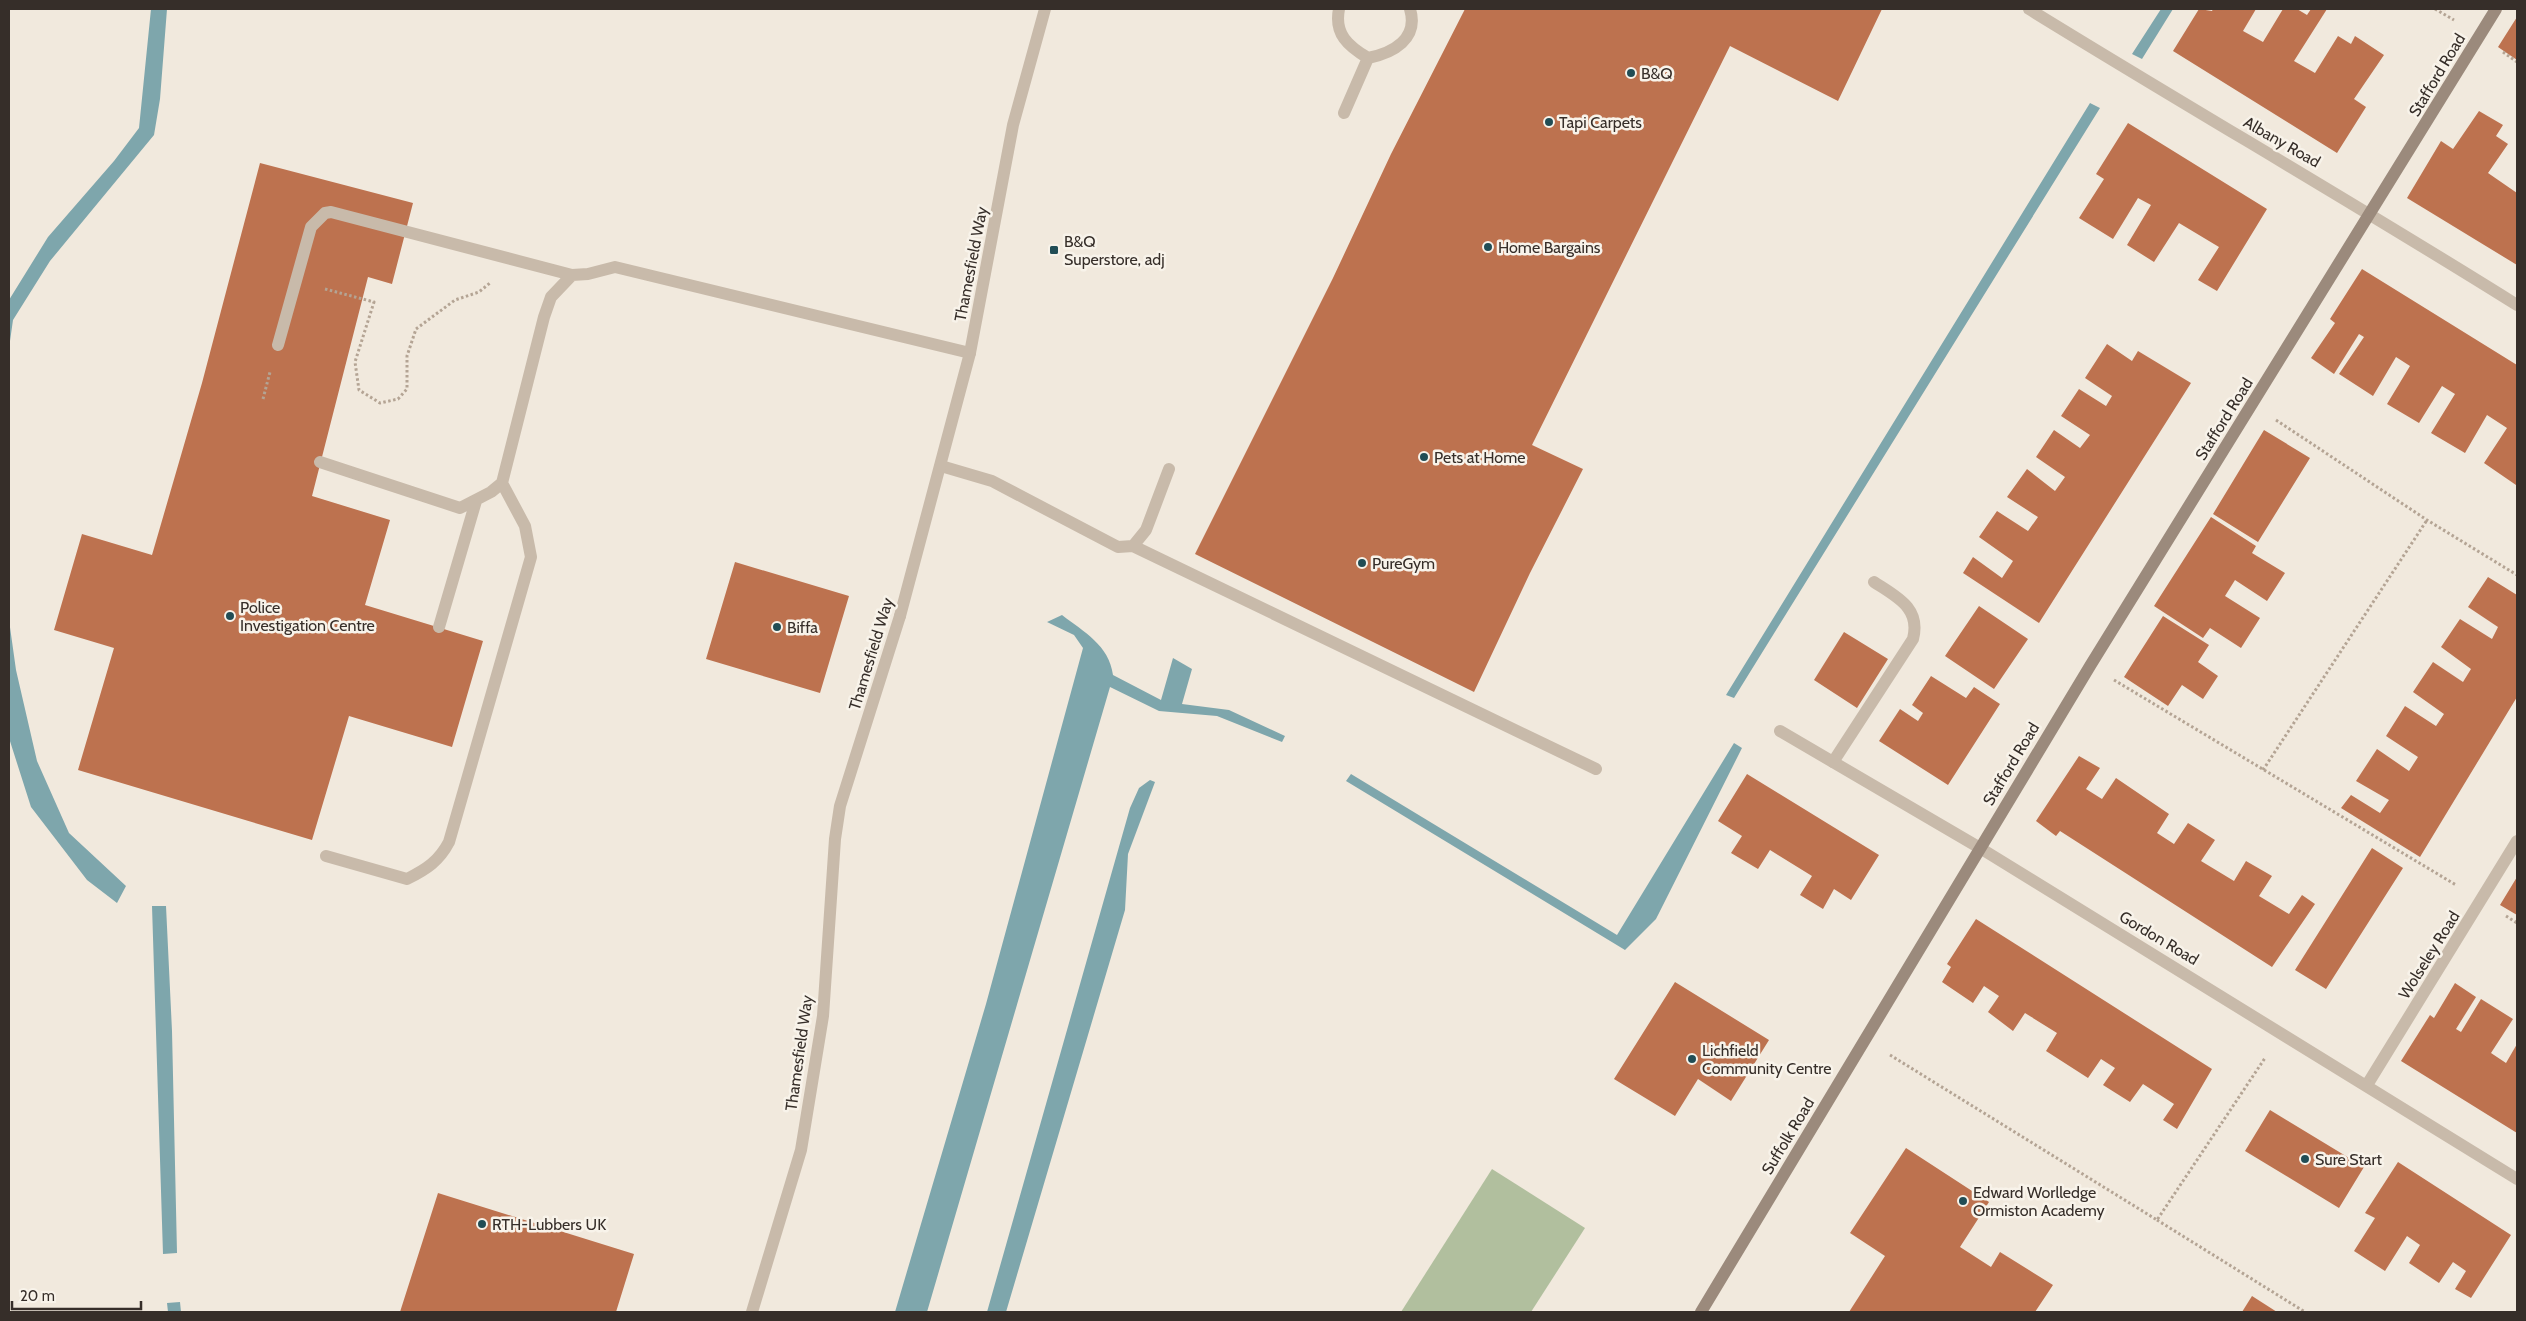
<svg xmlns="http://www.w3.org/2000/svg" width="2526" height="1321" viewBox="0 0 2526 1321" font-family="Cabin,sans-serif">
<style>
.green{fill:#b1bf9e}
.water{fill:#7ea6ac}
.building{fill:#bd724f}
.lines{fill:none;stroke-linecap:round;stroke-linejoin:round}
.path{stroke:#b4a494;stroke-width:3;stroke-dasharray:2.5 2.5;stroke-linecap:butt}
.lane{stroke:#c8baaa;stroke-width:12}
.street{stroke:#c8baaa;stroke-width:12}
.secondary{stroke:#9b8a7c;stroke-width:12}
.poi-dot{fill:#214d55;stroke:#f8f3ea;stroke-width:2}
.labels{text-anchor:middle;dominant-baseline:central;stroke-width:5;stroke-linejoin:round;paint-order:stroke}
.poi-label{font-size:16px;fill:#362e29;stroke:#f8f3ea;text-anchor:start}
.street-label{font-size:16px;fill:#362e29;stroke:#f8f3ea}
</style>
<rect width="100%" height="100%" fill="#f1e9dd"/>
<path class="green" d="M1492,1169L1585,1228L1531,1312H1401Z"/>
<path class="water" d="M151,9H167L160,99L154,135L50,261L13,320L9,348V300L48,237L114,161L139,128Z
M2161,9H2173L2142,59L2132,54Z
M2090,103L2100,108L1734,698L1726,695Z
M1062,615C1084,632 1109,645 1113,675L1161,700L1173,658L1192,669L1182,704L1229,710L1285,736L1282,742L1217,716L1159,711L1110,687L927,1312H895L986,1004L1083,648L1074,635L1047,622Z
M9,620L16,670L37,761L69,833L126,886L117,903L87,880L31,807L9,738Z
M1734,743L1742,748L1656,919L1625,950L1346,781L1351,774L1617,935Z
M1150,780L1155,782L1128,854L1125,910L1006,1312H987L1130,808L1139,788Z
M152,906H166L172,1031L177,1253L163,1254Z
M180,1302L181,1312H168L167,1303Z"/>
<path class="building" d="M1465,9H1882L1838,101L1730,46L1532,445L1583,469L1530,573L1474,692L1195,554L1333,278L1391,154Z
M2199,9L2212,11L2213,9H2256L2243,31L2263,42L2283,9H2297L2307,15L2311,9H2327L2294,61L2315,73L2338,36L2351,44L2355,36L2384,55L2354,99L2366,107L2337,153L2173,51Z
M2517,17V60L2498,47Z
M2479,111L2503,125L2496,136L2508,144L2488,173L2517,193V265L2407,198L2441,141L2453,149Z
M2128,123L2267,209L2217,291L2198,280L2219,247L2179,223L2154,262L2127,245L2151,205L2138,198L2113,239L2079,218L2104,179L2096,174Z
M260,163L413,203L392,284L368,277L312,496L390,520L365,605L483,641L452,747L349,716L312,840L78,770L114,648L54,630L82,534L152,555L202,383Z
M2362,269L2517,365L2516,485L2484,463L2507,428L2487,415L2465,453L2431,433L2455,394L2442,386L2419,423L2387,404L2410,366L2396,357L2373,396L2339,374L2364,337L2359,334L2334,374L2311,358L2335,323L2330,319Z
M2107,344L2132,361L2138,351L2191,383L2039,623L1963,573L1973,557L2002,578L2013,561L1979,537L1997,511L2028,531L2038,517L2007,497L2027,469L2055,491L2065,477L2036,457L2054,430L2080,448L2090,435L2061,416L2079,389L2106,406L2112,396L2085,378Z
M2264,430L2310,458L2258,542L2213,514Z
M2211,517L2256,546L2252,553L2285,573L2267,601L2235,580L2225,596L2260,618L2241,648L2210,628L2203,638L2154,606Z
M735,562L849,596L820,693L706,659Z
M2488,577L2517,595V697L2420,857L2341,808L2351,795L2380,813L2389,800L2356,781L2377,749L2409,771L2418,757L2386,736L2405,706L2436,726L2444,714L2413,692L2433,662L2463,682L2471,669L2441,647L2460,619L2492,639L2498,627L2468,607Z
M1979,606L2028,639L1994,689L1945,656Z
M2163,616L2209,645L2198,662L2218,676L2203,699L2182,685L2168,706L2124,677Z
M1844,632L1888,659L1857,708L1814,680Z
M1931,676L1966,698L1974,687L2000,704L1948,785L1879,741L1900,709L1918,721L1923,713L1912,705Z
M2079,756L2100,768L2086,789L2102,799L2116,778L2169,814L2157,833L2174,844L2188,823L2215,840L2201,861L2234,881L2246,861L2272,876L2259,896L2289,914L2302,895L2315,904L2272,967L2060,831L2056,836L2036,821Z
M1747,774L1879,855L1851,900L1834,889L1823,909L1800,895L1812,876L1770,850L1758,869L1731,853L1742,836L1718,821Z
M2372,848L2403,868L2326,989L2295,970Z
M2517,877V915L2500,905Z
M1976,919L2212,1069L2177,1129L2163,1120L2174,1104L2143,1084L2130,1102L2103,1085L2115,1068L2101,1059L2088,1078L2046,1051L2057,1033L2025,1013L2013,1031L1988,1012L1999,996L1984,986L1973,1003L1942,982L1951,967L1947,964Z
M1675,982L1769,1040L1731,1101L1698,1079L1675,1116L1614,1079Z
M2455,983L2476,997L2456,1029L2461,1032L2481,999L2513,1019L2491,1053L2506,1063L2517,1044V1133L2401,1061L2430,1015L2434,1018Z
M2270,1110L2364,1167L2339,1208L2245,1151Z
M1906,1148L1989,1202L1960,1247L1991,1267L2000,1252L2053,1285L2035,1312H1849L1885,1256L1850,1233Z
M2398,1162L2511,1235L2471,1298L2455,1289L2466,1271L2453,1262L2439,1283L2409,1263L2420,1245L2407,1236L2385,1271L2354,1251L2375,1218L2365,1213Z
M438,1193L634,1254L616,1312H400Z
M2252,1296L2277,1312H2242Z"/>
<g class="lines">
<path class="path" d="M2435,9L2454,20
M2503,52L2517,62
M325,289L374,302L355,362L359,390L380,403L398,399L407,389V356L416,329L455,300L479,292L490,283
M263,399L270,372
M2276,420L2427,520L2517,575
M2114,680L2456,885
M2263,770L2427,520
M2506,916L2517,923
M1890,1055L2157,1220L2265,1058
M2157,1220L2305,1312"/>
<path class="lane" d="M1339,9C1334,34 1348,46 1368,58C1393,53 1419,39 1410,9
M1344,113L1368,58
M278,345L311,227L325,213L331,212L572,275L588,274L615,267L970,353
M320,462L460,508L491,492L502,483L544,317L551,297L572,275
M941,466L992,481L1118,547L1133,546L1146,530L1169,469
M1133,546L1596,769
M439,627L476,501
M1833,762L1913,639C1921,608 1897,597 1874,582
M326,856L407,879C427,869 439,861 449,842L531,557L525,526L502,483
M752,1312L801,1150L823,1016L835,839L840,806L900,616"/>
<path class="street" d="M2029,9C2191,109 2356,204 2517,305
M900,616L970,353L1013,125L1045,9
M1780,731L1980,848L2517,1179
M2367,1085L2517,841"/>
<path class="secondary" d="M1701,1312L2090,666L2496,9"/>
</g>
<g class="poi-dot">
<circle cx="1631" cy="73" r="5"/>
<circle cx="1549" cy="122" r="5"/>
<circle cx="1488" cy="247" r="5"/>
<rect x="1049" y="245" width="10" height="10" rx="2.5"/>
<circle cx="1424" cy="457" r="5"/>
<circle cx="1362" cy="563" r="5"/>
<circle cx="230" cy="616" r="5"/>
<circle cx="777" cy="627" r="5"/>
<circle cx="1692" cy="1059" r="5"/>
<circle cx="2305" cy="1159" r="5"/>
<circle cx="1963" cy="1201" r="5"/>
<circle cx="482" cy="1224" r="5"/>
</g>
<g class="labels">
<g class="poi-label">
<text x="1641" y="73">B&amp;Q</text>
<text x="1559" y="122">Tapi Carpets</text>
<text x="1064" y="241">B&amp;Q<tspan x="1064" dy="18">Superstore, adj</tspan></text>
<text x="1498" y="247">Home Bargains</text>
<text x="1434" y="457">Pets at Home</text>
<text x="1372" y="563">PureGym</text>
<text x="240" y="607">Police<tspan x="240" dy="18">Investigation Centre</tspan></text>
<text x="787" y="627">Biffa</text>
<text x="1702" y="1050">Lichfield<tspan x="1702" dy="18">Community Centre</tspan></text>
<text x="2315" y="1159">Sure Start</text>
<text x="1973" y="1192">Edward Worlledge<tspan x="1973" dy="18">Ormiston Academy</tspan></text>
<text x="492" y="1224">RTH-Lubbers UK</text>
</g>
<g class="street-label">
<text transform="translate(2437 75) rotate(-59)">Stafford Road</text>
<text transform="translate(2282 142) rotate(30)">Albany Road</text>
<text transform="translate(971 264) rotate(-79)">Thamesfield Way</text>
<text transform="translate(2224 419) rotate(-58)">Stafford Road</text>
<text transform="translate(871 654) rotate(-73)">Thamesfield Way</text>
<text transform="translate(2011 764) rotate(-59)">Stafford Road</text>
<text transform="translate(2159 938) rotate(31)">Gordon Road</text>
<text transform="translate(2429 955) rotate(-58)">Wolseley Road</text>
<text transform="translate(799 1053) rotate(-82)">Thamesfield Way</text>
<text transform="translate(1788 1136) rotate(-59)">Suffolk Road</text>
</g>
</g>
<rect width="2526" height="1321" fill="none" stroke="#362e29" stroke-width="20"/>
<path d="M12 1301v8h129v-8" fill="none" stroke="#362e29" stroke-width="2.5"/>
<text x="20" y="1301" font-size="15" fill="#362e29" stroke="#f8f3ea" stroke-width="4" paint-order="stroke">20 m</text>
</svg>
